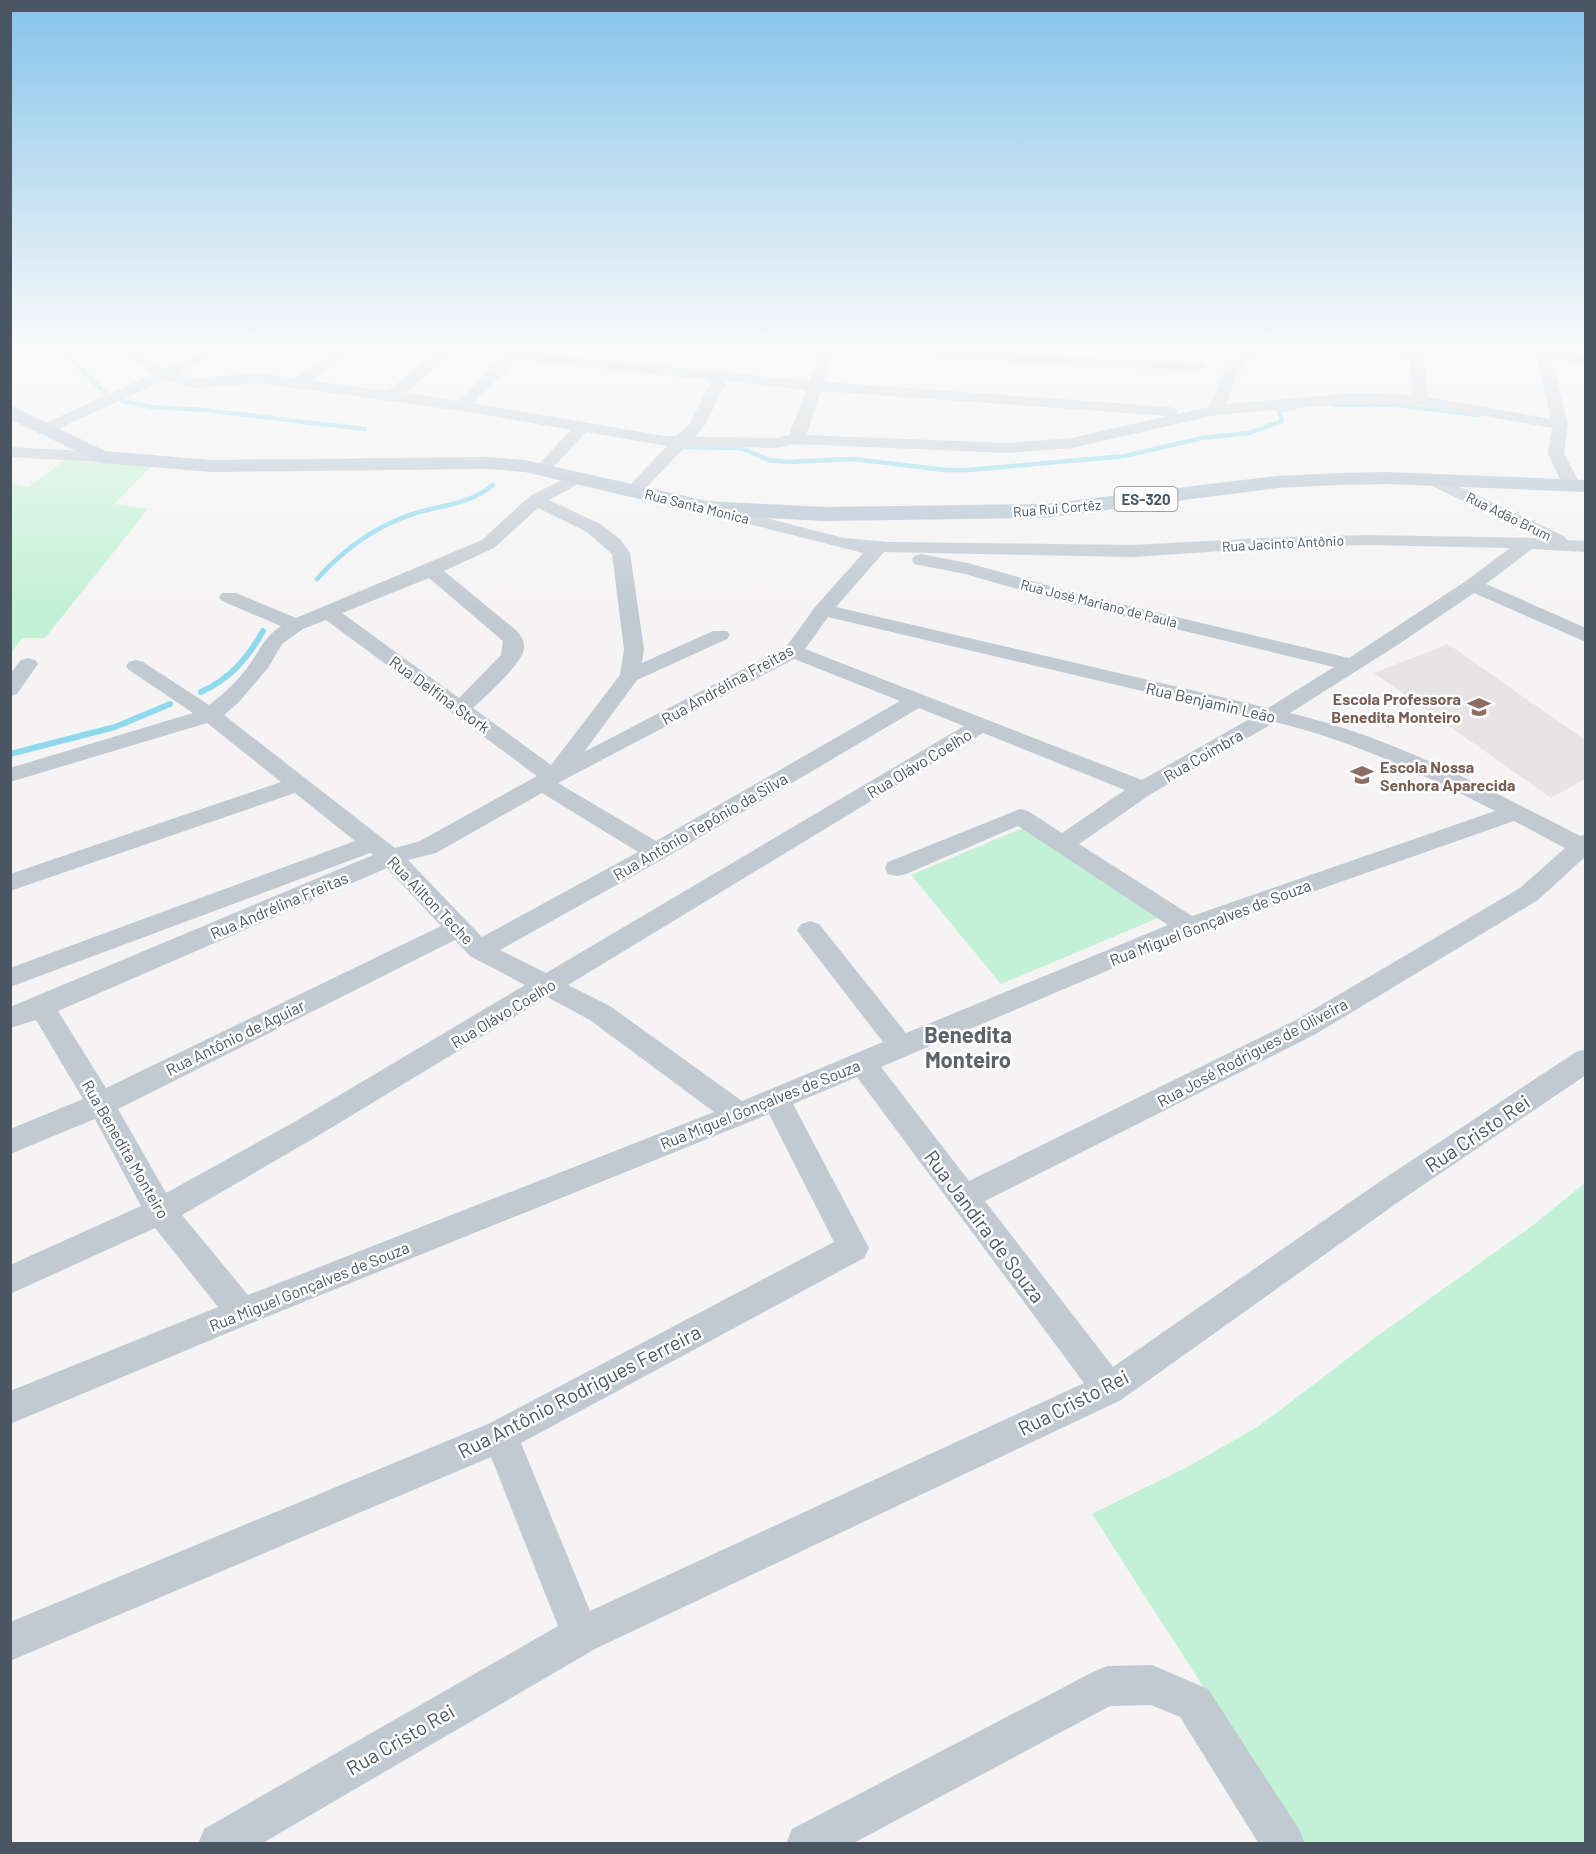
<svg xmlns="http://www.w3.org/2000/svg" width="1596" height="1854" viewBox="0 0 1596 1854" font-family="Barlow,sans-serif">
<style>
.education{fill:#e6e4e5}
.green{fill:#c3f1d5}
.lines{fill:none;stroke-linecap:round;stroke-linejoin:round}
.stream-far1{stroke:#90daee;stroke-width:4.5}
.stream{stroke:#90daee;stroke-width:6}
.minor{fill:#c1cad2;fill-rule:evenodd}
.major{fill:#b3c2d1;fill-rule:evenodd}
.labels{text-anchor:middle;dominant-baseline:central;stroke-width:5;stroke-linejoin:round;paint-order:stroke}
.far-street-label{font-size:14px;fill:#4a5661;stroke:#fff}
.shield{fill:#fff;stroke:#808990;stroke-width:1.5}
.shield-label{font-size:15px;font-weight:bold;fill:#4a5661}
.street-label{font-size:16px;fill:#4a5661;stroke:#fff}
.education-label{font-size:16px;font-weight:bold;fill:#785e54;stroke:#fff;text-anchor:end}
.near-street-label{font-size:20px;fill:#4a5661;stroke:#fff}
.district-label{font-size:22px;font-weight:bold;fill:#5f6368;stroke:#fff}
</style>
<rect width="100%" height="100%" fill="#f5f3f3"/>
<path class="education" d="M1448,644L1585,740V779L1551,798L1374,673Z"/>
<path class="green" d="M65,460L152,466L114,504L148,509L45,638H22L11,653V483L28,487Z
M1023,828L1158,918L1001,984L911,875Z
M1585,1183V1843H1304L1092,1514L1191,1465L1259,1426L1376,1337L1532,1226Z"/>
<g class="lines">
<path class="stream-far1" d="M62,350L108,396
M122,401L153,407L204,410L365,429
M1332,405H1396L1477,415
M680,447L741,448L769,460L788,462L853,459L945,470H969L1125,456L1202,438L1249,433L1282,421L1279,410L1294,408
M317,579C344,549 377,525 416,513C443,505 470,504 493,485"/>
<path class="stream" d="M201,692C230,679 248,658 263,631
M10,754L115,727L170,704"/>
<path class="minor" d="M119,350H137L165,369L206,350H226L178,374L195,378L259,373L295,378L336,350H353L312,381L388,391L439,350H456L405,393L458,401L509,350L809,381L821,350H835L824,382L1170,407L1176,409L1178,412L1176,414L1209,407L1221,376L1243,350H1258L1236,377L1226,404L1358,393L1413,395L1410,360L1381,353L1379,350H1424L1428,397L1551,419L1536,353V350H1553L1586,356V365L1552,359L1568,425L1564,454L1581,485L1578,489H1566L1563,485L1548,454L1552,428L1421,405L1358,403L1216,415L1072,448L1009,453L796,444L776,448L686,446L639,495H627L624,491L667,446L586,432L547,474L541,475L533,470L571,430L462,411L259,383L195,388L165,380L53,431H41L39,428L41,425L153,374ZM517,360L712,380L690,423L677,436H664L473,403ZM727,381L806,390L789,435L776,438L695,437L705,425ZM821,391L1167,416L1072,438L1009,443L806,435Z
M874,350C982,350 1090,359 1198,362L1205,366L1198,370L1109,368L881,354Z
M10,447L101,452L109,457L101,462L10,457Z
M576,473L582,474L584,478L582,482L549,500L600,524L620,539L630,553L644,649L642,663L713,631H727L730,635L727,639L637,680L584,752L786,647L816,606L863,553L702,512L699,508L702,504L708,503L844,538L889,542L1133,545L1282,537L1368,535L1540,538L1426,483L1423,479L1426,475L1432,474L1564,536L1567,540L1586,541V552L1532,549L1486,584L1586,628V642L1474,593L1399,644L1290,713C1393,737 1486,788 1580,836L1586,834V856L1538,900L1314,1035L985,1201L1113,1367L1382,1180L1576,1052L1586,1049V1075L1404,1198L1121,1400L595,1649L261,1844H198L204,1829L558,1626L491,1457L10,1661V1622L488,1424L834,1242L769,1114L254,1322L10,1424V1391L218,1307L155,1228L10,1294V1265L141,1206L95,1119L10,1154V1129L83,1099L36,1020L10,1028V1007L373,855L370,853L10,987V968L355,841L295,793L10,891V874L281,782L207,723L10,782V768L193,713L129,670L126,666L129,662L136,660L143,662L209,705C225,693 241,678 252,661C264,644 263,639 281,626L222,601L219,597L222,593H236L296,618L482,540L530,496ZM538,508L587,532L612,554L624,649L620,675L551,765L473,708C486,696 521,665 524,649C525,642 521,636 517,631L444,571L494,548ZM1368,545L1510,548L1466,581L1349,658L1071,592L968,563L921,554L914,556L912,560L914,564L965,574L1059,601L1334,667L1268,708L836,607L884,552L1133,557L1282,547ZM429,578L503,641L501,655L459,698L342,613ZM828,617L1253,717L1142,780L805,649ZM326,620L537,776L420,841L395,848L224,715L238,703L268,668L282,644L303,629ZM794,659L900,701L656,841L558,783ZM919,708L964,726L546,973L500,950L665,858ZM1275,722C1353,741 1424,774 1495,811L1192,916L1079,844L1151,794ZM983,733L1125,790L1062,833L1028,811L1020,809L888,862L885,868L888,874L897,876L906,874L1018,826L1168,925L906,1033L819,924L810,921L801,924L797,930L801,936L883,1042L742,1101L610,1006L568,985ZM542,793L638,852L482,937L408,860L436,853ZM1514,821L1565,848L1520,888L1294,1021L969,1181L881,1067L1198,932ZM387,868L441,926L106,1088L58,1011ZM455,940L470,956L525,985L296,1121L166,1193L118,1109ZM547,997L590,1020L714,1112L248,1295L182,1215L316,1137ZM857,1077L1084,1383L590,1611L521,1443L864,1258L869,1248L793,1104Z
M28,658L35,660L38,664L17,694L10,696V674L21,660Z
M1152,1665L1208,1689L1299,1829L1305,1844H1259L1180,1717L1151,1705L1110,1706L852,1844H786L792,1829L1093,1672L1107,1666Z"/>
<path class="major" d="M10,405L105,451L211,460L487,457L525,460L707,501L825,507L1044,504L1277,476L1338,473L1388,472L1586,480V492L1388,484L1338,485L1277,488L1044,518L825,521L707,515L525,472L487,469L211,472L101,463L10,419Z"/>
</g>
<linearGradient id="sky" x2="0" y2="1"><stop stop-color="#85c3ea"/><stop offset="0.57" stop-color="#fafafa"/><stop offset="1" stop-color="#fafafa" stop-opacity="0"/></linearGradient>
<rect width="1596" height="610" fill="url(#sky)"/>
<defs>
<g id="school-bare" transform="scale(1.8)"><path d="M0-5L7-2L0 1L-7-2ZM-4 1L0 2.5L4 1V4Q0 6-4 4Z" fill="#8d6e63" stroke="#fff" stroke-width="2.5" paint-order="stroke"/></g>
</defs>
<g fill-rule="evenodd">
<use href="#school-bare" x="1479" y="707"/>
<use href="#school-bare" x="1362" y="775"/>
</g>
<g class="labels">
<g class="far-street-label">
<text transform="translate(697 506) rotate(14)">Rua Santa Monica</text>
<text transform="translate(1057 508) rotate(-5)">Rua Rui Cortêz</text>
<text transform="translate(1509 516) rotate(26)">Rua Adão Brum</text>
<text transform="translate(1283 543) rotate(-3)">Rua Jacinto Antônio</text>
<text transform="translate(1099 603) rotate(14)">Rua José Mariano de Paula</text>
</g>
<rect class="shield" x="1114.5" y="487" width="63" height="24" rx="4.5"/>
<g class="shield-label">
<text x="1146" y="499">ES-320</text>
</g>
<g class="street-label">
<text transform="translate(727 684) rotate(-29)">Rua Andrélina Freitas</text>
<text transform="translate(440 694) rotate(36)">Rua Delfina Stork</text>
<text transform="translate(1211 702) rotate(13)">Rua Benjamin Leão</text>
<text transform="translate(1203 755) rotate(-30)">Rua Coimbra</text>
<text transform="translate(919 763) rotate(-31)">Rua Olávo Coelho</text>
<text transform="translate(700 826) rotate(-30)">Rua Antônio Tepônio da Silva</text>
<text transform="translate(431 900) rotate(46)">Rua Ailton Teche</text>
<text transform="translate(279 905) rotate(-23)">Rua Andrélina Freitas</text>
<text transform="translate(1210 922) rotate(-21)">Rua Miguel Gonçalves de Souza</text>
<text transform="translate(503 1013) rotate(-31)">Rua Olávo Coelho</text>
<text transform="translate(235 1037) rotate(-26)">Rua Antônio de Aguiar</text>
<text transform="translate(1252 1052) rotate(-28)">Rua José Rodrigues de Oliveira</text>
<text transform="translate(760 1104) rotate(-22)">Rua Miguel Gonçalves de Souza</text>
<text transform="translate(126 1149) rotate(60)">Rua Benedita Monteiro</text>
<text transform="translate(309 1286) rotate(-22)">Rua Miguel Gonçalves de Souza</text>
</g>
<g class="education-label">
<text x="1461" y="698">Escola Professora<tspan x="1461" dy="18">Benedita Monteiro</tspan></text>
<text x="1380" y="766" text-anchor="start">Escola Nossa<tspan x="1380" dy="18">Senhora Aparecida</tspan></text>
</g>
<g class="near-street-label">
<text transform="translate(1477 1133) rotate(-34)">Rua Cristo Rei</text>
<text transform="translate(985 1226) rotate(53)">Rua Jandira de Souza</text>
<text transform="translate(579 1391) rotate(-27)">Rua Antônio Rodrigues Ferreira</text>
<text transform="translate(1073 1402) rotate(-27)">Rua Cristo Rei</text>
<text transform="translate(400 1739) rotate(-30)">Rua Cristo Rei</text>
</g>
<g class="district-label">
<text x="968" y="1034">Benedita<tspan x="968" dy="25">Monteiro</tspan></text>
</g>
</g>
<rect width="1596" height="1854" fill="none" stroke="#4a5661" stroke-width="24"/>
</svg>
